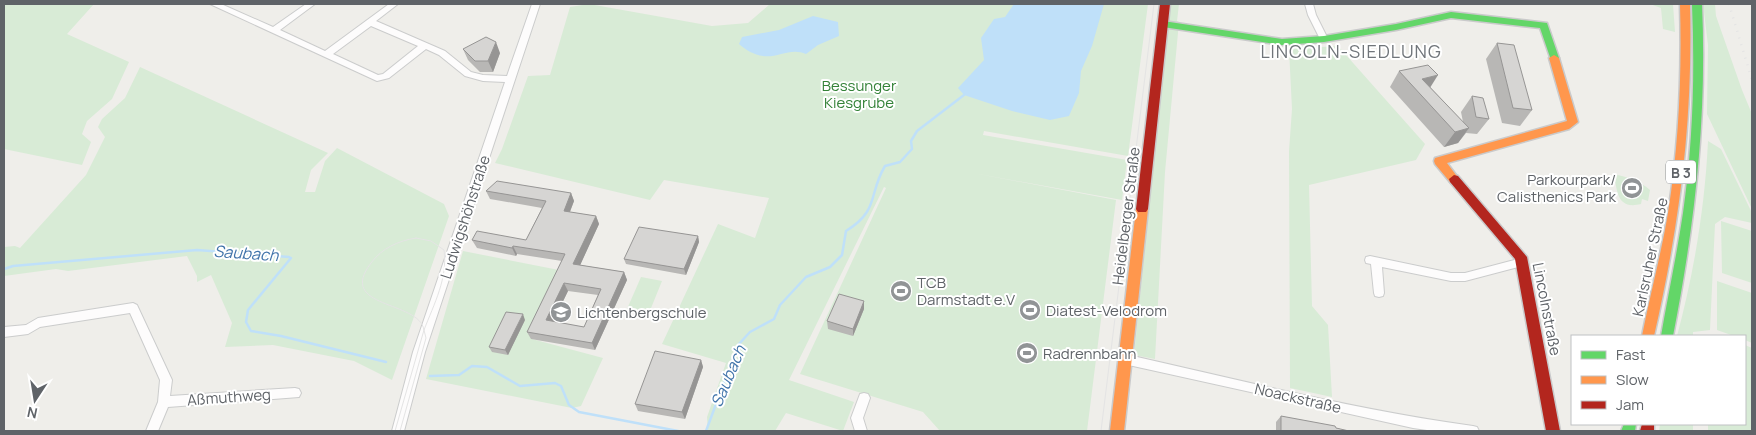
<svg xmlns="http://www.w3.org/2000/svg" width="1756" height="435" viewBox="0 0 1756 435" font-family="Manrope,sans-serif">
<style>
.green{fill:#d8ebd6}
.water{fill:#bfe0f9}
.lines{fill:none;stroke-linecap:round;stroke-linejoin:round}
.stream{stroke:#bfe0f9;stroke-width:2.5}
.street-casing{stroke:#cbcccc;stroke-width:2}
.fast-casing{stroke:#cacacb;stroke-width:3}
.slow-casing{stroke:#cacacb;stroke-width:3}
.jam-casing{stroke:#cacacb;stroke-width:3}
.street{fill:#fdfcfc;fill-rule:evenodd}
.fast{fill:#63d668;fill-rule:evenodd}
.slow{fill:#ff974d;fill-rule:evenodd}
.jam{fill:#b3261e;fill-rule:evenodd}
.tram{stroke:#e4e4e4;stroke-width:1}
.rail{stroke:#e4e4e4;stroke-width:2.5;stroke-dasharray:1 6;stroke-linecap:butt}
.wall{fill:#b8b7b5;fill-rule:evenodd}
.shaded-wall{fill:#969594}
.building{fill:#d6d5d3;stroke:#969594;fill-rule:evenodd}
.labels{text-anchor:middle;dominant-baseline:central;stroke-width:4;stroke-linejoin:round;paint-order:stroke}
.shield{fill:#fff;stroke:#8f9295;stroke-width:1}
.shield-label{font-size:14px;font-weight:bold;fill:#5f6368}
.park-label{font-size:15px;fill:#348238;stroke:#fff}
.poi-label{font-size:15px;fill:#5f6368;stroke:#fff;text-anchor:start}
.street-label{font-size:15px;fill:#5f6368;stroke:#fff}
.water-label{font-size:16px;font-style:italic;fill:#4174aa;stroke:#fff}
.quarter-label{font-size:18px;letter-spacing:1px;fill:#70757a;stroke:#fff}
</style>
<rect width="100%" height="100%" fill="#efeeea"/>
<path class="green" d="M4,4H94L67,34L129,62L112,99L87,121L82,134L91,142L82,165L4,149Z
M589,4L712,26L748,23L770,4H1148L1128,156L984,131L977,158L983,135L1127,160L1122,200L973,173L1116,200L1087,431H940L923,412L800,374L886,188L884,187L789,380L854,402L843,431L786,413L775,431H708L707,417L726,363L662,344L718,224L755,238L769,198L664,180L650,200L495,163L502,149L528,76L550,75L570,7Z
M1170,4H1179L1177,21L1179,22L1165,172L1155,359L1134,355Z
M1650,4H1673L1675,32L1663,29L1661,8Z
M1703,4H1715L1716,16L1742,90L1752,114V209L1707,114L1708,45Z
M1338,46L1425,144L1416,160L1309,185L1312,306L1328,325L1332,397L1290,388L1289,151L1292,109L1289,49Z
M140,67L328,153L311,170L305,192H315L325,161L337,148L444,204L449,216L392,380L354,361L273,345L225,347L232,323L211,275L197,282V276L187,256L68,271L56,269L4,276V247L15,246L20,248L86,175L105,137L98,127L102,119L125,98Z
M1708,141L1721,149L1752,213V223L1725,217L1715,224L1710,330L1693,332V336H1677C1694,273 1705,206 1708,141Z
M1614,174C1627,177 1640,181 1650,190L1648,201L1642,199L1641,204C1617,210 1617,191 1614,174Z
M1721,221L1752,231V283L1722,273Z
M463,251L564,271L532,339L603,358L581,406L572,408L426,379Z
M641,277L662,281L649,313L627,309Z
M1717,281L1752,293V343L1745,340V336H1734L1717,330Z
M1745,345L1752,348V431H1708V424H1745Z
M1660,424H1693V431H1659Z"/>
<path class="water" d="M1014,4H1104L1092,46L1081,71L1079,93L1069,116L1050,120L1012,111L964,95L958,88L984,60L981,38L994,19L1005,17Z
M813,16L838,22L839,36L818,45L806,54C791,47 778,58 763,56C754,55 746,50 739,44L742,37L779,30Z"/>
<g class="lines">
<path class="stream" d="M4,269L13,266L197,250L289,257L291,258L248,310L246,322L251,331L281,336L386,362
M430,376L459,375L472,366L487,367L520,386L555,383L561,386L569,405L579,412L678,431
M706,431L738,345L750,332L774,319L780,305L806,277L830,267L842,255L846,231C880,210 868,194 885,166L900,162L912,149L911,141L917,131L964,95"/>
<g class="street-casing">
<path id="street" d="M210,4H221L273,27L306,4H315L280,30L325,51L389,4H398L376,21L445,51L471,72L483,75L507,76L532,4H540L425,352L404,431H392L413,352L505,82L483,81L465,76L439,55L426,49L389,78L377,81ZM371,26L418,46L383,74L378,75L333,54Z
M1305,4H1313L1316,15L1328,39L1327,41H1321L1308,15Z
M1370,256L1451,273H1465L1522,258L1526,259L1527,262L1526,265L1522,266L1465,281H1451L1382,267L1384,293L1383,296L1379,297L1375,296L1374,293L1371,264L1366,263L1365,260L1366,257Z
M133,303L137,305L172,380L170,396L295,388L299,389L301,393L299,397L168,407L158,431H146L158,402L160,380L130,313L40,327L28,334L4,337V327L26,325L38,318Z
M1124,354C1240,380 1355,410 1473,426L1477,427L1479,431H1434L1413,428L1124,364L1120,362L1118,359L1120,356Z
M864,393L868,394L870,398L863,418L867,431H855L851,418L860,394Z"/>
</g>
<g class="fast-casing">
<path id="fast" d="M1692,4H1702C1707,119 1695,223 1673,336H1661C1668,295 1677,254 1683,213C1693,143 1695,74 1692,4Z
M1451,12L1547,23L1559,58L1554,61L1551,60L1540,28L1451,18L1396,30L1324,42L1282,45L1163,27L1158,24L1163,21L1282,39L1324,36L1396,24Z
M1624,424H1636L1635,431H1621Z"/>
</g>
<g class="slow-casing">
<path id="slow" d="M1680,4H1690C1693,121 1680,222 1654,336H1642C1650,295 1661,255 1668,213C1679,144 1682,74 1680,4Z
M1554,55L1559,58L1578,122L1569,129L1447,163L1459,179L1454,183L1450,182L1435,164L1434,161L1435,158L1567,121L1549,58Z
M1142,205L1146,206L1148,209L1124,431H1110L1136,209L1138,206Z"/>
</g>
<g class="jam-casing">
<path id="jam" d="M1160,4H1170L1148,209L1146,212H1138L1136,209Z
M1454,175L1458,176L1527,257L1560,431H1546L1515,259L1450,182L1449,179Z
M1642,424H1654V431H1640Z"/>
</g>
<use href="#street" class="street"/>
<use href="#fast" class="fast"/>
<use href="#slow" class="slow"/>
<use href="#jam" class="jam"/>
<path class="tram" d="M416,238L431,241L444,250C448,278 434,304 424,330C419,300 336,309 371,263C382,248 398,241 416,238Z
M395,431L424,330
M400,431L426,338L424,330
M1101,431L1154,4"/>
<path class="rail" d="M1729,4L1752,80"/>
</g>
<path class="wall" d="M1497,43L1532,110L1520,126L1502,123L1486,59Z
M463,49L500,53L493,72H480L468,60Z
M1399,71L1430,87L1463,122L1461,112L1472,96L1489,119L1477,134L1466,133L1458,143L1444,147L1390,87Z
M486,191L571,193L574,201L570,212L596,216L599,224L580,265L624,272L627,280L595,350L531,339L527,332L562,261L517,254L516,256L477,248L472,240H526L542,208L490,199ZM568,291L598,295L584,327L553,322Z
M698,236L699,242L686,275L626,264L624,259Z
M864,301V309L853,336L828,329L827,321Z
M525,320L508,355L492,352L489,347Z
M701,360L703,367L685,419L638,411L635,404Z
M1281,416L1336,428L1349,431H1276V422Z"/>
<path class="shaded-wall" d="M496,42L500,53L493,72L488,61Z
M1438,75L1428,91L1422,79Z
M1469,128L1458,143L1444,147L1455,132Z
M571,193L574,201L567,219L564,211Z
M596,216L599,224L577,272L573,264Z
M698,236L699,242L686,275L684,269Z
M513,246L517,254L516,256L512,248Z
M624,272L627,280L595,350L592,343Z
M564,283L568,291L550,328L546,320Z
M864,301V309L853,336V329Z
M523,314L525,320L508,355L505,350Z
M701,360L703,367L685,419L682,412Z"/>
<path class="building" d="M486,37L496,42L488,61H475L463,49Z
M1497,43L1514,45L1532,110L1513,108Z
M1428,65L1438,75L1422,79L1469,128L1455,132L1399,71Z
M1472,96L1483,98L1489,119L1476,117Z
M497,181L571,193L564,211L596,216L573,264L624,272L592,343L527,332L565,254L513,246L512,248L472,240L477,231L526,240L546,201L486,191ZM564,283L601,289L584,327L546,320Z
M639,227L698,236L684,269L624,259Z
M839,294L864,301L853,329L827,321Z
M506,312L523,314L505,350L489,347Z
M655,351L701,360L682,412L635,404Z
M1281,416L1335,426L1336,428L1349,431H1281Z"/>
<defs>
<g id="stadium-disc" transform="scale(1.125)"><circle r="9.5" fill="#919496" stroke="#fff"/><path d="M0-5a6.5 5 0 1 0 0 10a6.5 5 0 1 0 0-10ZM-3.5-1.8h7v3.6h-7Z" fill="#fff"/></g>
<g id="school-disc" transform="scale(1.125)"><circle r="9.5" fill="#919496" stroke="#fff"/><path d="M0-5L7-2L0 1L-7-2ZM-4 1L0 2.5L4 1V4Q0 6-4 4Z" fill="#fff"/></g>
</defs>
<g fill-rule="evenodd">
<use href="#stadium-disc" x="1632" y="188"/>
<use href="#stadium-disc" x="901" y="291"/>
<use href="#stadium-disc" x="1030" y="310"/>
<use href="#school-disc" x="561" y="312"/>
<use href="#stadium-disc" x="1027" y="353"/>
</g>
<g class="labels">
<rect class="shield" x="1666" y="160.5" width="30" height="23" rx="4"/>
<g class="shield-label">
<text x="1681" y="172">B 3</text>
</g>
<g class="park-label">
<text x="859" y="85">Bessunger<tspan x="859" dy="17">Kiesgrube</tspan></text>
</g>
<g class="poi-label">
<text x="1616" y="179" text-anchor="end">Parkourpark/<tspan x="1616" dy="17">Calisthenics Park</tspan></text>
<text x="917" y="282">TCB<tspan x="917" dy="17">Darmstadt e.V</tspan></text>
<text x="1046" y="310">Diatest-Velodrom</text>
<text x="577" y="312">Lichtenbergschule</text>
<text x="1043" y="353">Radrennbahn</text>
</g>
<g class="street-label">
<text transform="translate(1126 216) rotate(-83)">Heidelberger Straße</text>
<text transform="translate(465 217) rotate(-72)">Ludwigshöhstraße</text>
<text transform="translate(1650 257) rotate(-78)">Karlsruher Straße</text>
<text transform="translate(1547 309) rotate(79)">Lincolnstraße</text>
<text transform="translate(229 397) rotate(-4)">Aßmuthweg</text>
<text transform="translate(1298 398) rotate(13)">Noackstraße</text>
</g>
<g class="water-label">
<text transform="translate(246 253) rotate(4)">Saubach</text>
<text transform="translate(728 376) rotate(-67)">Saubach</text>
</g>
<g class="quarter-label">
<text x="1351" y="51">LINCOLN-SIEDLUNG</text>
</g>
</g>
<rect width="1756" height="435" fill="none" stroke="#5f6368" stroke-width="10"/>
<rect x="1571" y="335" width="175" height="90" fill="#ffffff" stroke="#bfc1c3"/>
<rect x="1581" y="351" width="25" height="8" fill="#63d668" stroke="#bfc1c3"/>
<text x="1616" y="360" font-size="15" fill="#5f6368">Fast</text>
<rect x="1581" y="376" width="25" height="8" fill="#ff974d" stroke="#bfc1c3"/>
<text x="1616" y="385" font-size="15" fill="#5f6368">Slow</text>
<rect x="1581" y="401" width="25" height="8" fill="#b3261e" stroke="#bfc1c3"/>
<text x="1616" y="410" font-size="15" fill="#5f6368">Jam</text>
<g transform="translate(35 400) rotate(192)" stroke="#ffffff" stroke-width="4" paint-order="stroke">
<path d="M0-4L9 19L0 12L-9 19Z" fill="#5f6368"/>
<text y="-8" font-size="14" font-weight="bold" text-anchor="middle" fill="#5f6368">N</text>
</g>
</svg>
